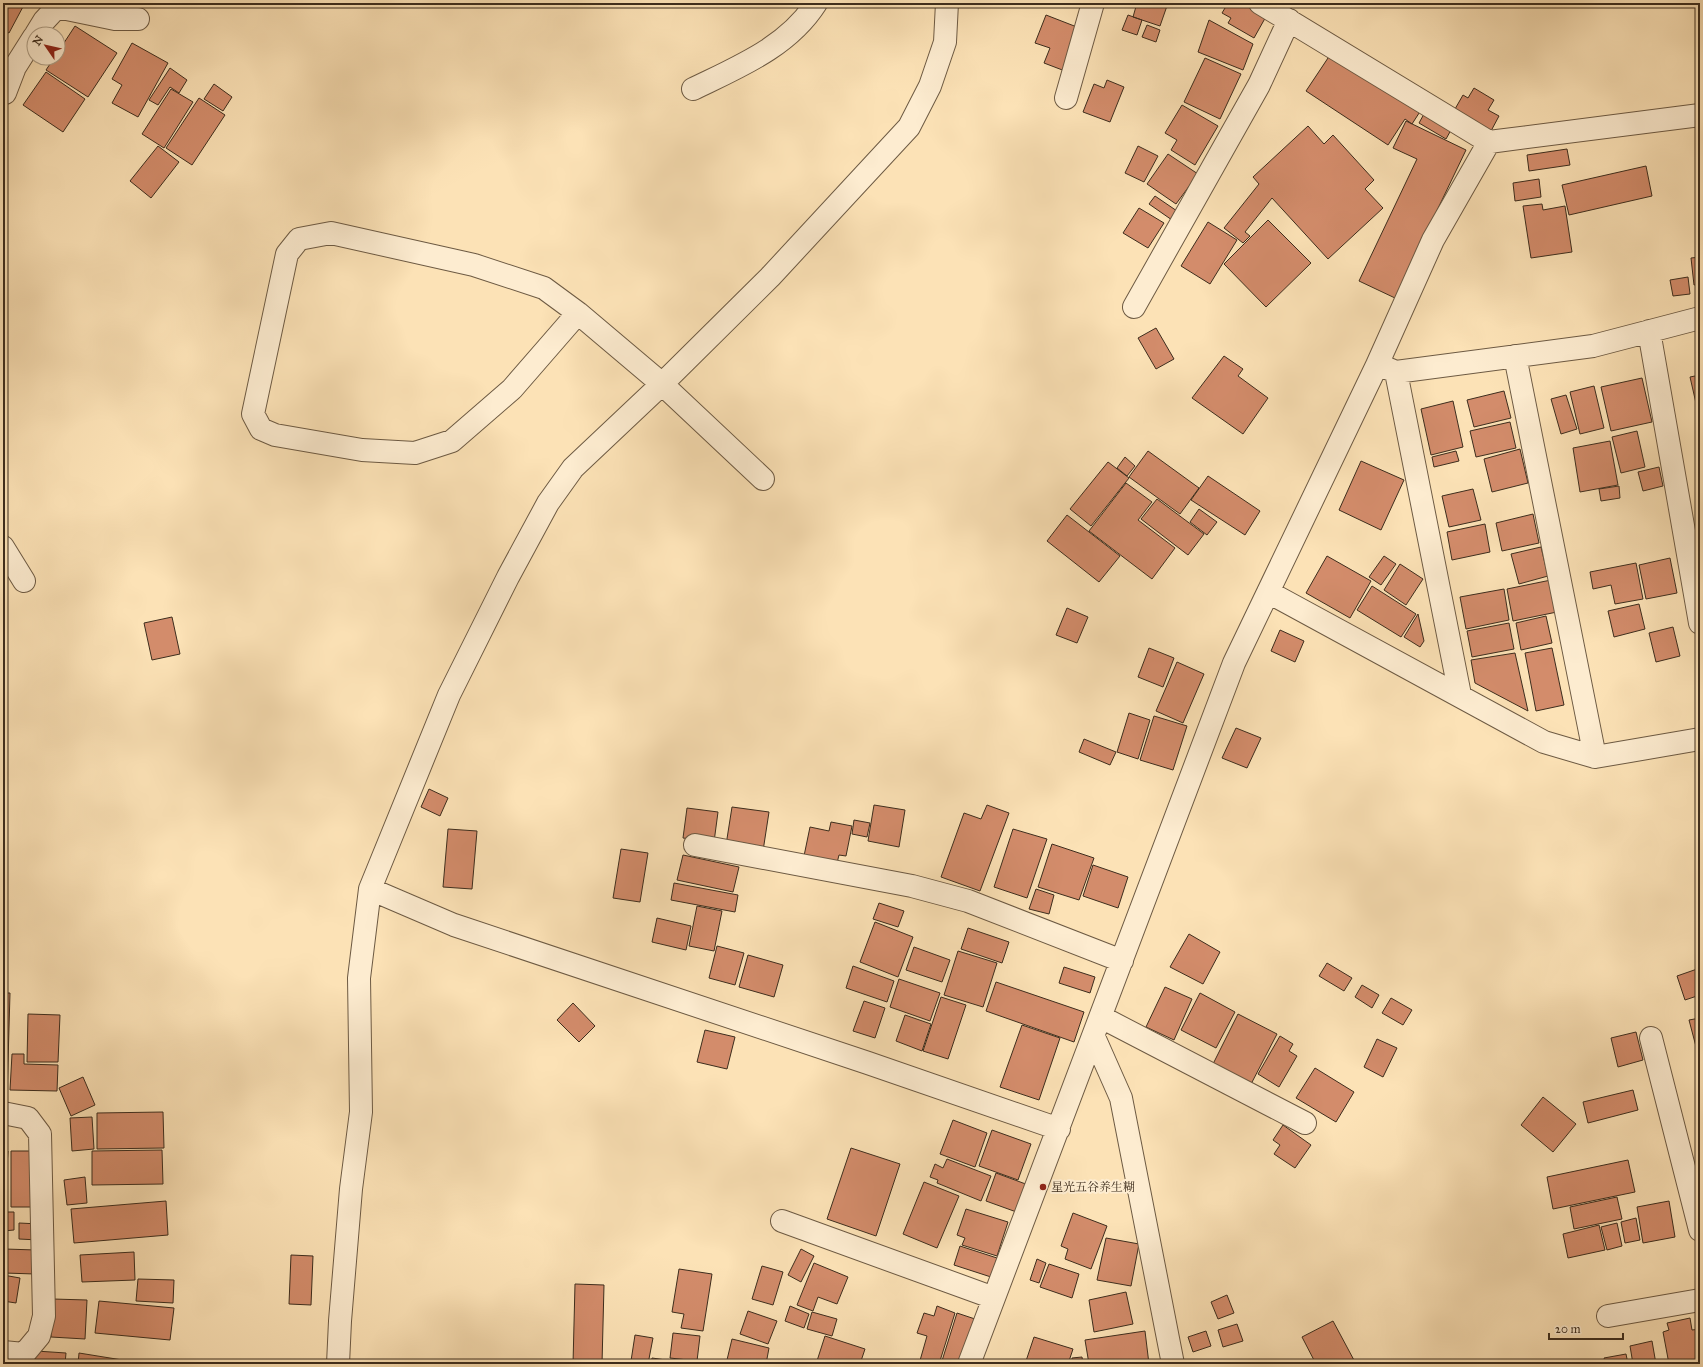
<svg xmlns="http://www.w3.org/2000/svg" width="1703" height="1367" viewBox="0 0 1703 1367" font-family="'IM FELL Great Primer','Noto Serif SC',serif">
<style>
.building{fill:#d38c6b;stroke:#3d2d1d}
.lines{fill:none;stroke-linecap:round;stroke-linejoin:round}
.minor-casing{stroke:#6d5a43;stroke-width:24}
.minor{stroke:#fdecd0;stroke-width:22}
.poi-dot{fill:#8f2418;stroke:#fdecd0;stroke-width:1.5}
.labels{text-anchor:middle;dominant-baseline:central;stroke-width:4;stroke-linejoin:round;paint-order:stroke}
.poi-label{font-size:12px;fill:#3d2d1d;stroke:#fdecd0;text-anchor:start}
</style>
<rect width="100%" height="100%" fill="#fce2b6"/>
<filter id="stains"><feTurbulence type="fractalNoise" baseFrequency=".005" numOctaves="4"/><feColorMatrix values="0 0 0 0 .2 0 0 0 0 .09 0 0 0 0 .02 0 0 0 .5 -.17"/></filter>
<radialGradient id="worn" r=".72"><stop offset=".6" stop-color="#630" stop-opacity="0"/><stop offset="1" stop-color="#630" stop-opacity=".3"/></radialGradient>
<path class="building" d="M3,3H25L9,33L3,30Z
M1137,3H1168L1160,26L1133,17Z
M1228,3H1251L1268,13L1254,38L1228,23L1231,18L1222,13Z
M1046,15L1082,29L1065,71L1044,63L1050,48L1035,43Z
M1128,15L1142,20L1137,35L1122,30Z
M1209,20L1253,44L1243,70L1198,52Z
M1147,25L1160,30L1156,42L1142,37Z
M75,26L117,53L88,97L46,70L54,58H58V52Z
M132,43L168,63L138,117L112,103L122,85L112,79Z
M1334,49L1423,107L1412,124L1405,119L1388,145L1306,91Z
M1205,58L1241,74L1220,119L1184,102Z
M170,68L187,80L179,93L170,87L158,105L149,100Z
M46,72L85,99L63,132L23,105Z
M1107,80L1124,87L1110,122L1083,112L1094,84L1104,88Z
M214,84L232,97L223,111L204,99Z
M1474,88L1494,100L1488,110L1499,116L1491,131L1455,109L1463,95L1468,98Z
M171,89L193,102L164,148L142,134Z
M199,98L225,115L192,165L166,148Z
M1182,105L1218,126L1195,165L1171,150L1177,140L1165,133Z
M1424,114L1451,130L1446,139L1419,123Z
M1406,121L1466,150L1395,298L1359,281L1417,159L1393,148Z
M1308,126L1324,144L1333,135L1374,180L1365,189L1383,208L1328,259L1272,198L1245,232L1250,236L1243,243L1224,228L1259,184L1253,177Z
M158,146L179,162L151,198L130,181Z
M1138,146L1158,156L1144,182L1125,173Z
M1567,149L1570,165L1529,171L1527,155Z
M1168,154L1198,174L1176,204L1147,184Z
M1646,166L1652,196L1569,215L1562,185Z
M1539,179L1541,197L1515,201L1513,183Z
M1155,196L1177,211L1172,220L1149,204Z
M1542,204L1543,210L1565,206L1572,252L1531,258L1523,206Z
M1139,208L1164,223L1148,248L1123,233Z
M1268,220L1311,263L1266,307L1224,264Z
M1208,222L1237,240L1210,284L1181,266Z
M1700,257V284L1694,285L1691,258Z
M1688,277L1690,294L1673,296L1670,280Z
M1156,328L1174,359L1156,369L1138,338Z
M1224,356L1243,369L1238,376L1268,398L1243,434L1192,398Z
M1700,375V411L1698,412L1690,377Z
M1642,378L1652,422L1611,431L1601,387Z
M1594,386L1604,428L1580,434L1570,392Z
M1504,391L1511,418L1474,427L1467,400Z
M1566,395L1577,429L1561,434L1551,399Z
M1453,401L1463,447L1431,455L1421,409Z
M1510,422L1516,448L1476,457L1470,431Z
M1637,431L1645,467L1621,473L1612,437Z
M1610,441L1618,485L1580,492L1573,448Z
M1520,449L1528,483L1492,492L1484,459Z
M1148,451L1199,488L1180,514L1129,477Z
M1456,451L1459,461L1434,467L1432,457Z
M1125,457L1135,466L1127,476L1117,468Z
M1361,461L1404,480L1381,530L1339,510Z
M1108,462L1129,478L1091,526L1070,509Z
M1659,467L1663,486L1643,491L1638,472Z
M1208,476L1260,511L1245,535L1191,500Z
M1126,483L1152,502L1138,520L1175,548L1152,579L1089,531Z
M1619,486L1620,498L1601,501L1599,489Z
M1473,489L1481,520L1449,527L1442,496Z
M1157,499L1204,534L1188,555L1141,519Z
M1199,509L1217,522L1207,535L1190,522Z
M1533,514L1539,543L1502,551L1496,523Z
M1067,515L1120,556L1099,582L1047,541Z
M1485,524L1490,552L1452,560L1447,532Z
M1541,547L1548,576L1519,584L1511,554Z
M1327,556L1371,581L1350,618L1306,593Z
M1384,556L1396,564L1381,585L1369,577Z
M1670,558L1677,593L1646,599L1639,565Z
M1636,563L1643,599L1615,604L1611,585L1593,589L1590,572Z
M1400,564L1423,579L1406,605L1384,590Z
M1551,580L1557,612L1513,621L1507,589Z
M1372,586L1416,614L1401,637L1357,610Z
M1504,589L1509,620L1466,629L1460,597Z
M1639,604L1645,629L1614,637L1608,611Z
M1067,608L1088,617L1077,643L1056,635Z
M1418,614L1424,641L1420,647L1404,637Z
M1546,616L1552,643L1521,650L1516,623Z
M172,617L180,654L152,660L144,623Z
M1509,623L1514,649L1472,657L1467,631Z
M1673,627L1680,656L1656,662L1649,633Z
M1280,630L1304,641L1295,662L1271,651Z
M1149,648L1174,658L1163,687L1138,677Z
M1552,648L1564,705L1536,711L1525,653Z
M1515,653L1528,711L1475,683L1471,660Z
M1177,662L1204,674L1183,723L1156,711Z
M1129,713L1150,720L1138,759L1117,752Z
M1154,716L1187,726L1173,770L1140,760Z
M1236,728L1261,738L1247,768L1222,758Z
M1084,739L1116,752L1110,765L1079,752Z
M429,789L448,798L440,816L421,807Z
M874,805L905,810L899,847L868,841Z
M987,805L1009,813L980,891L941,877L964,813L981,819Z
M732,807L769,812L763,851L726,845Z
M687,808L718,812L714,842L683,838Z
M854,820L870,823L867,837L852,834Z
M831,822L852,826L846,856L839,855L837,863L804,856L810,827L829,831Z
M448,829L477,831L472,889L443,887Z
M1013,829L1047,839L1027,898L994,887Z
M1052,844L1094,858L1079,900L1038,887Z
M621,849L648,853L640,902L613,898Z
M683,855L739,867L733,892L677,880Z
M1093,865L1128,877L1118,908L1083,896Z
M674,883L738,895L735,912L671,900Z
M1036,889L1054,895L1049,914L1029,909Z
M879,903L904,911L898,927L873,919Z
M697,906L722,911L714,951L689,946Z
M657,918L691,926L686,950L652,942Z
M875,922L913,937L898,977L860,962Z
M968,928L1009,942L1002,963L961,949Z
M1189,934L1220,952L1203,984L1170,967Z
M717,946L744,953L735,985L709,978Z
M914,947L950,960L942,982L906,970Z
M958,951L997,963L983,1007L944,995Z
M748,955L783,965L774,997L739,987Z
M1327,963L1352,978L1344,991L1319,976Z
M853,966L894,981L887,1002L846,988Z
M1064,967L1095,977L1090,993L1059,983Z
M1700,968V995L1685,1000L1677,976Z
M899,979L940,993L930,1021L890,1007Z
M996,982L1084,1012L1074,1042L986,1011Z
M1362,985L1379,995L1372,1008L1355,997Z
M1165,987L1192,999L1174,1040L1146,1027Z
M3,993H10L7,1098H3Z
M1200,993L1235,1012L1216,1048L1181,1030Z
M941,997L966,1005L948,1059L923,1051Z
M1391,998L1412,1010L1403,1025L1382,1013Z
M864,1001L885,1008L875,1038L853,1031Z
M573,1003L595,1026L579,1042L557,1020Z
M28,1014L60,1015L58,1062H27Z
M1238,1014L1277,1034L1250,1086L1212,1066Z
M905,1015L931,1024L922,1051L896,1041Z
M1700,1018V1058H1699L1689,1020Z
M1022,1025L1060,1038L1039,1100L1000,1087Z
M705,1030L735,1037L727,1069L697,1062Z
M1636,1032L1643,1060L1618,1067L1611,1038Z
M1280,1036L1293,1044L1289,1051L1297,1056L1279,1087L1258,1074Z
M1377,1039L1397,1048L1383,1077L1364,1067Z
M12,1054H24V1064L58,1065L57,1091L10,1090Z
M1315,1068L1354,1092L1336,1122L1296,1098Z
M83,1077L95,1105L71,1116L59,1088Z
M1633,1090L1638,1110L1588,1123L1583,1102Z
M1543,1097L1576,1124L1553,1152L1521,1125Z
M163,1112L164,1148L97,1149V1113Z
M92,1117L94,1149L72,1151L70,1118Z
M953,1120L987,1133L975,1167L940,1154Z
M1283,1125L1311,1145L1295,1168L1274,1154L1280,1145L1273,1140Z
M992,1130L1031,1144L1018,1180L979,1166Z
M851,1148L900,1164L876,1236L827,1219Z
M3,1150L8,1151L4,1210H3Z
M162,1150L163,1184L92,1185V1151Z
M11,1151H39V1207H11Z
M947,1159L991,1176L981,1201L937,1183L938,1180L930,1177L935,1164L943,1168Z
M1628,1160L1635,1192L1553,1209L1547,1177Z
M996,1173L1031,1186L1022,1214L986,1201Z
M85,1177L87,1203L67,1205L64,1180Z
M924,1182L959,1196L937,1248L903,1234Z
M1617,1197L1622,1219L1574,1229L1570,1207Z
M166,1201L168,1235L74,1243L71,1209Z
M1669,1201L1675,1237L1643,1243L1637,1207Z
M966,1209L1008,1222L997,1256L962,1245L965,1238L957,1235Z
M3,1212H14V1230L3,1231Z
M1073,1213L1107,1226L1091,1269L1065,1259L1068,1249L1061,1246Z
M1636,1218L1640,1240L1625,1243L1621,1222Z
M19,1223L40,1224L39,1240L19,1239Z
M1617,1223L1622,1246L1607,1250L1601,1227Z
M1599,1225L1605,1250L1568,1258L1563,1234Z
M1106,1238L1139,1244L1131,1286L1097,1280Z
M960,1246L997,1258L991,1277L954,1265Z
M5,1249L36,1250L35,1274L4,1273Z
M801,1249L814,1256L801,1282L788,1275Z
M134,1252L135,1280L82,1282L80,1255Z
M291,1255L313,1256L311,1305L289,1304Z
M1037,1259L1046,1263L1039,1283L1030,1280Z
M814,1263L848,1277L837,1304L818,1297L813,1311L797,1305Z
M1049,1264L1079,1274L1072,1298L1040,1287Z
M762,1266L783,1272L773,1305L752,1299Z
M679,1269L712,1274L703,1331L681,1328L684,1314L672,1312Z
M3,1275L20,1278L16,1303L3,1301Z
M138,1279L174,1280L173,1303L136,1301Z
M575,1284L604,1285L602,1364H573Z
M1126,1292L1133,1324L1094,1332L1089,1300Z
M1227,1295L1234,1313L1218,1319L1211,1302Z
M53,1299L87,1300L85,1339L51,1337Z
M99,1301L174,1308L170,1340L95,1333Z
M790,1306L809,1314L804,1328L785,1321Z
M937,1306L955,1313L939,1364H919L927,1336L917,1333L924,1313L934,1316Z
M748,1311L777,1321L768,1344L740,1334Z
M812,1312L837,1319L832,1336L807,1329Z
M957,1313L975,1319L961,1364H941Z
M1690,1318L1692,1330L1700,1329V1364H1669L1663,1332L1669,1330L1667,1323Z
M1333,1321L1355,1362L1351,1364H1316L1302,1337Z
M1237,1324L1243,1341L1223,1347L1218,1330Z
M1145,1331L1149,1364H1089L1085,1340Z
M1206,1331L1211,1346L1193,1352L1188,1337Z
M673,1333L700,1336L697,1361L670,1358Z
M635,1335L653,1338L648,1364L631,1361Z
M825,1336L865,1349L860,1364H816Z
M1034,1337L1073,1349L1068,1364H1025Z
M732,1339L769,1348L766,1364H726Z
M1652,1341L1656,1364H1633L1630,1346Z
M36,1351L66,1353L65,1364H35Z
M79,1353L147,1364H78Z
M1626,1354L1628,1364H1606L1604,1358Z
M1082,1357L1083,1364H1072V1358Z
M652,1358L694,1364H651Z"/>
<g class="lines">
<g class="minor-casing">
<path id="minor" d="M1260,3L1489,142L1700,115
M36,34L44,21L57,7L115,19H138
M693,89C738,67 788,47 816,3
M5,93L15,67L34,37
M1066,98L1093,3
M1134,307L1259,85L1289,20
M578,313L512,389L452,441L415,453L362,450L275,435L261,429L253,414L287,254L299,239L331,233L474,265L544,288L578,313L662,384L763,479
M1649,331L1700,623
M1515,356L1595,757
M1382,366L1396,372L1593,346L1700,318
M1396,372L1460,695
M3,547L24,581
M1268,592L1544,742L1595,757L1700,739
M695,845L912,886L968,901L1122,961
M370,889L454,925L868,1063L1059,1129
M1101,1017L1305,1123
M1094,1037L1121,1098L1173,1364
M1651,1038L1700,1230
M3,1113L28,1118L40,1134L44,1316L39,1336L24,1354L19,1364
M782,1221L994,1298
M1608,1316L1700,1300
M3,1352L24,1354
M338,1364L340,1321L351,1189L361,1112L359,978L370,889L449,695L508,577L548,503L573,468L662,384L770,277L909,127L930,86L945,42L947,3
M969,1364L1234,663L1377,365L1433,240L1489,142"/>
</g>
<use href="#minor" class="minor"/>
</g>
<circle class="poi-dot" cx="1043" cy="1187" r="4"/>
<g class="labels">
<g class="poi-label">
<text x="1051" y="1187">星光五谷养生糊</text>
</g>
</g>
<rect width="1703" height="1367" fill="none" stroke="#fce2b6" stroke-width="16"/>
<rect x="4" y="4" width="1695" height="1359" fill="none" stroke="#3d2d1d" stroke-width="2"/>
<rect x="8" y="8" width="1687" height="1351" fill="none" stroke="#3d2d1d"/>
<g transform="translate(46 46) rotate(304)"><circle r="19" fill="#fdecd0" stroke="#b0a088"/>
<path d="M0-3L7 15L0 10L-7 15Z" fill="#8f2418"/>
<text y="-6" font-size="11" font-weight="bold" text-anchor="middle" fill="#3d2d1d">N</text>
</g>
<path d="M1549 1333v6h74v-6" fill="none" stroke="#3d2d1d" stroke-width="2"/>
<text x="1555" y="1333" font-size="12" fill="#3d2d1d" stroke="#fdecd0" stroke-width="3" paint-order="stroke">20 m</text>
<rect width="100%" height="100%" filter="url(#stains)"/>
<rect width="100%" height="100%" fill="url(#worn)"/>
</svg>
